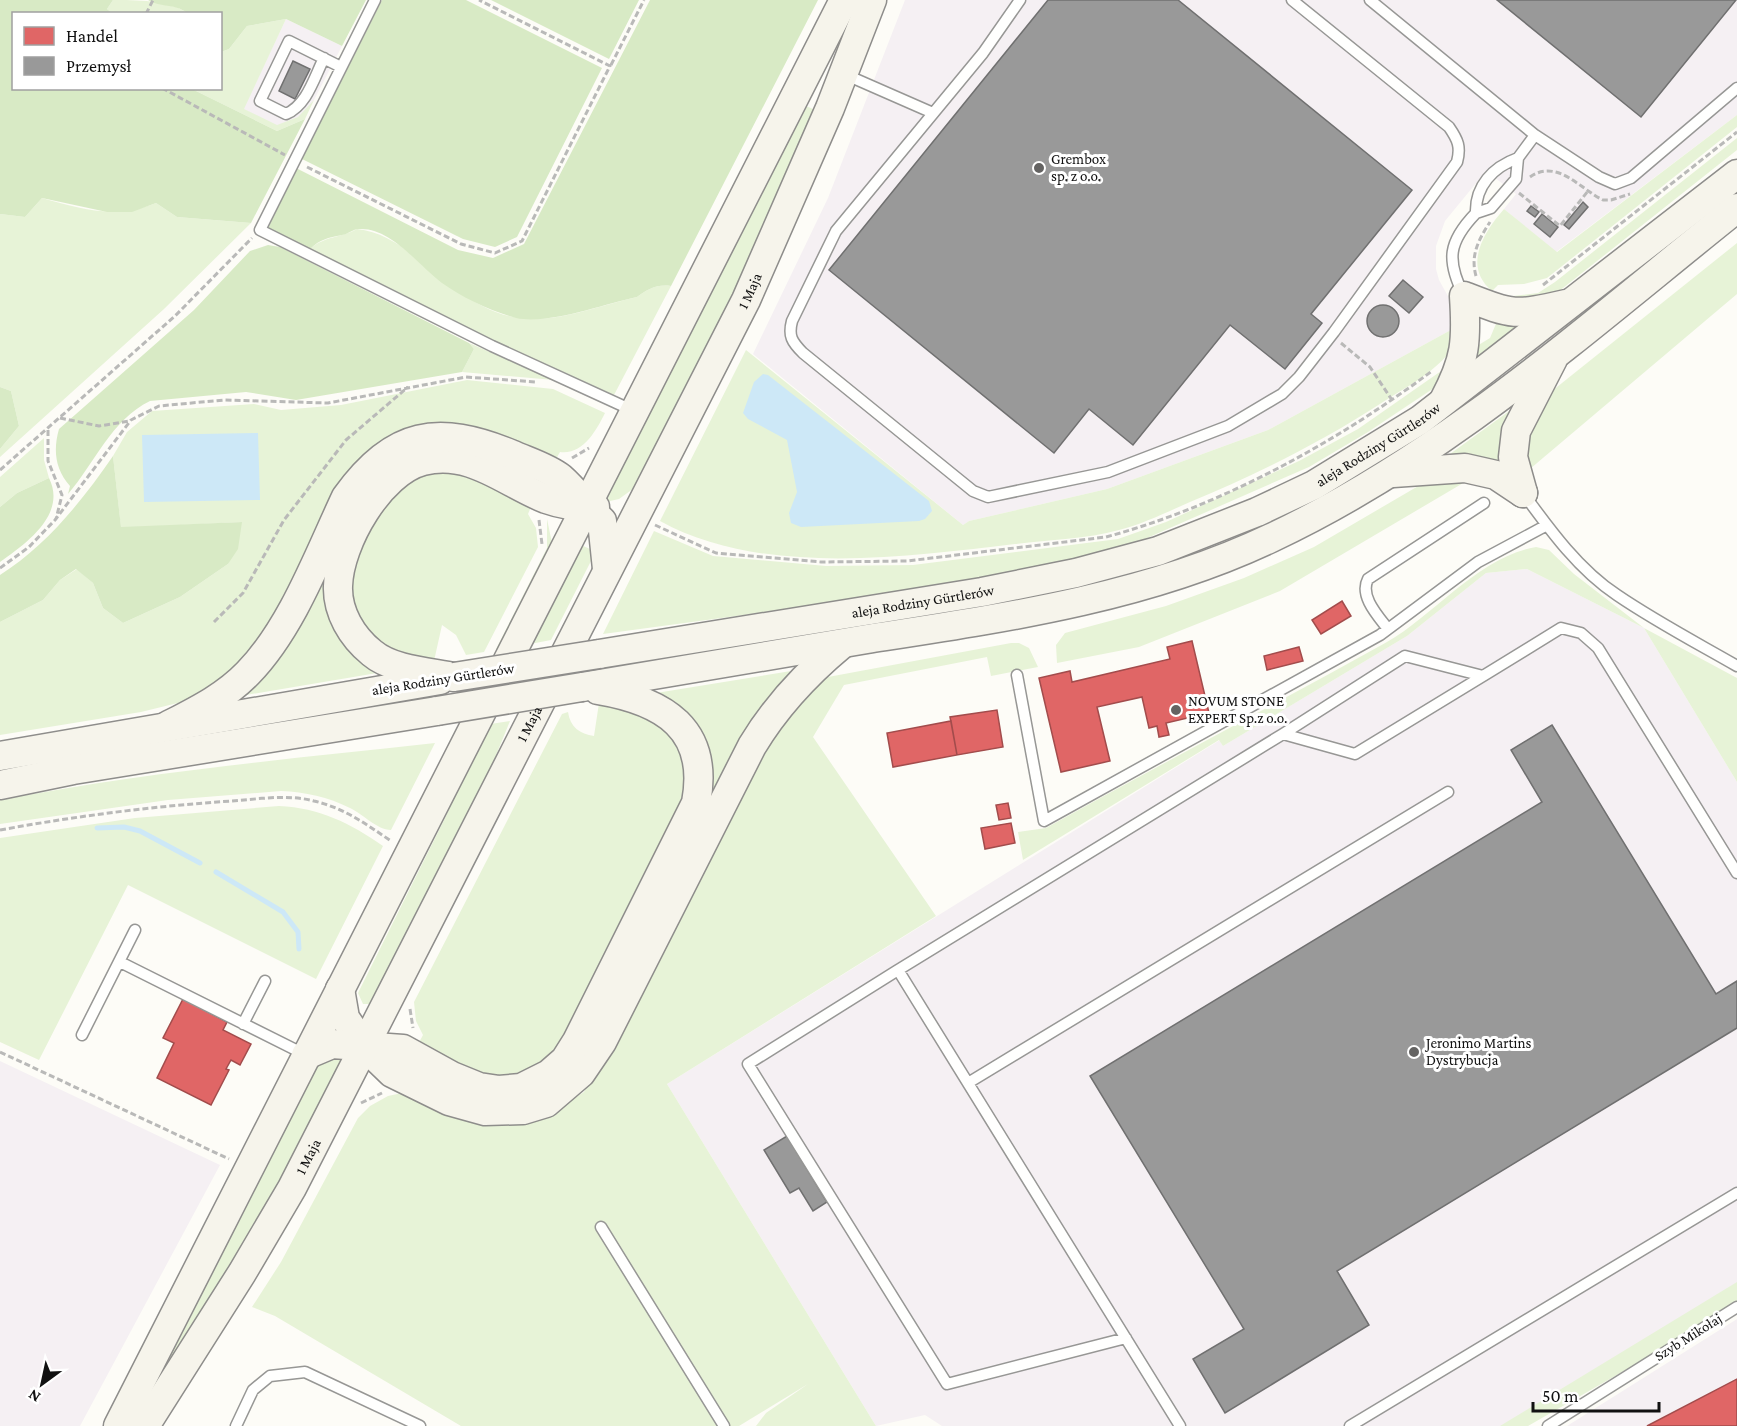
<svg xmlns="http://www.w3.org/2000/svg" width="1737" height="1426" viewBox="0 0 1737 1426" font-family="'Crimson Pro',serif">
<style>
.industrial{fill:#f5f0f3}
.green{fill:#e7f3d7}
.forest{fill:#d8eac5}
.water{fill:#cde8f7}
.shops{fill:#e06666;stroke:#a24c4c;stroke-width:1.5}
.industry{fill:#999;stroke:#707070;stroke-width:1.5}
.lines{fill:none;stroke-linecap:round;stroke-linejoin:round}
.stream{stroke:#cde8f7;stroke-width:5}
.lane-casing{stroke:#979795;stroke-width:13}
.secondary-casing{stroke:#8e8d8b;stroke-width:31}
.path{stroke:#b9b9b8;stroke-width:3;stroke-dasharray:6 3;stroke-linecap:butt}
.lane{stroke:#fffffe;stroke-width:10}
.secondary{stroke:#f6f4eb;stroke-width:28}
.secondary-bridge-casing{stroke:#8e8d8b;stroke-width:31;stroke-linecap:butt}
.secondary-bridge{stroke:#f6f4eb;stroke-width:28}
.poi-dot{fill:#646362;stroke:#fff;stroke-width:2}
.labels{text-anchor:middle;dominant-baseline:central;stroke-width:6;stroke-linejoin:round;paint-order:stroke}
.poi-label{font-size:15px;fill:#111;stroke:#fff;text-anchor:start}
.street-label{font-size:15px;fill:#111;stroke:#fff}
</style>
<rect width="100%" height="100%" fill="#fdfcf7"/>
<path class="industrial" d="M905,0H1737V115L1556,252L1504,209L1516,194L1486,171L1445,221L1436,246V269L1439,280L1454,307L1460,325L1268,430L1107,489L969,521L963,525L753,354L828,198Z
M286,19L342,46L314,100L306,111L298,117L277,126L243,109Z
M1527,569L1644,628L1737,782V1284L1502,1426H942L925,1415L876,1426L667,1084L1220,740L1223,746L1407,636L1486,573Z
M0,1061L220,1165L80,1426H0Z
M1737,1319V1426H1567Z"/>
<path class="green" d="M113,0C134,0 171,0 187,13H112L107,9Z
M286,19L244,109L277,125L298,117L314,100L305,119L277,131L192,89L220,88L221,52L229,49L247,26Z
M801,104L818,111L768,234L637,486L619,499L601,503Z
M1737,115V127L1547,278L1524,284L1498,285L1492,291C1462,266 1484,232 1504,209L1557,252Z
M1737,138V150L1558,292L1552,295L1506,301L1513,296L1538,293L1555,282Z
M42,198C85,210 114,219 156,203L177,217L251,223L164,309L0,457V449L19,426L11,391L0,387V214L25,217Z
M357,229C416,235 453,310 520,318C559,323 600,305 637,297C648,289 657,284 671,286L614,395L488,338L310,249C324,236 341,238 357,229Z
M1737,243V294L1524,474L1523,429L1537,403Z
M1498,319L1534,321L1466,367L1472,349L1490,338Z
M1460,325C1460,360 1409,385 1383,402C1322,442 1257,474 1190,502C1167,512 1143,524 1119,530C1086,539 1049,540 1015,544C905,557 761,577 660,521L746,350L963,525L969,521L1107,489L1268,430Z
M469,343L554,380L462,372L474,349Z
M1444,369L1434,388L1368,432L1309,467L1106,556L877,597L603,634L654,531L713,556L826,566L913,565L1118,539L1166,522L1299,461L1358,429Z
M467,380L553,389L605,413C596,431 583,455 560,452L552,466L437,426L254,652L194,699L141,712L0,735V622L43,600L60,580L77,569L93,583L103,608L123,623L180,597L228,564L241,522L121,528L113,456L127,432L152,411L254,404L281,410L341,405Z
M1523,401L1510,473L1439,462Z
M44,438V460L49,478L17,493L0,507V477Z
M438,450L334,558L383,672L240,696L349,511Z
M450,466L533,502L528,514L536,528L538,547L484,652L466,655L456,635L442,625L434,661L391,653L353,616L350,563L399,482Z
M1470,479L1280,591L1139,647L1057,663L1056,645L1065,633L1166,606L1244,578L1314,547L1420,485Z
M547,519L552,543L503,648L496,649L547,548Z
M581,545L590,549L592,559L551,640L525,645Z
M1536,547L1549,550L1574,574L1644,628L1737,678V782L1644,628L1527,569L1486,573L1407,636L1223,746L1219,740L1023,860L1018,832L1046,828C1159,765 1274,705 1387,642C1434,615 1480,556 1536,547Z
M1011,643H1019L1029,648L1038,667L991,676L987,657L844,685L813,737L936,916L667,1084L876,1426H756L766,1413L808,1384L739,1426H461L275,1316L252,1307L281,1262L358,1118L370,1106L388,1096L402,1093L551,1113L584,1092L736,795L804,691L828,677Z
M797,670L558,1084L531,1092L703,806L656,693Z
M599,703L617,704L674,732L690,789L579,1019L548,1065L498,1082L416,1048L423,1035L416,1021L414,1002L562,714L568,712C570,727 580,734 594,736Z
M510,721L474,809L371,1004H363L358,993L446,816L484,725Z
M435,743L391,830C377,830 363,814 350,808C328,797 305,792 281,791L168,800L0,824V800C144,772 289,759 435,743Z
M279,806C320,808 350,823 383,846L316,979L128,885L39,1060L0,1042V838L135,818Z
M350,1049L268,1212L155,1393L147,1388L315,1066Z
M1737,1282V1306L1528,1426H1500Z"/>
<path class="forest" d="M0,0H113L107,9L112,13L14,14V88L192,89L277,131L305,119L251,223L177,217L156,203L132,212H107L42,198L25,217L0,214Z
M148,0H366L342,46L286,19L247,26L229,49L221,52L220,14L187,13C175,3 161,8 148,0Z
M382,0H466L602,68L517,237L495,247L463,239L302,159Z
M491,0H639L609,59Z
M650,0H818L671,286C657,284 648,289 637,297C604,304 549,325 516,318C491,311 463,298 442,283C419,266 391,227 359,229C353,229 348,234 342,235C328,238 320,239 310,249L268,228L296,168L458,250L493,258L524,244Z
M268,245L280,247L469,343L474,349L462,372L296,400L246,392L150,401C111,420 95,463 68,494L70,486C55,469 53,450 59,429L194,310L250,251Z
M0,387L11,391L19,426L0,449Z
M113,456L121,527L242,522L238,549L228,564L180,597L123,623L103,608L93,583L76,569L60,580L43,600L0,622V575C46,546 82,501 113,456Z
M49,478C67,514 27,543 0,562V507L17,493Z"/>
<path class="water" d="M763,374L768,375L929,501L932,511L925,519L919,521L801,527L791,523L789,513L797,492L787,440L748,419L743,413L754,382Z
M258,433L260,500L144,502L142,435Z"/>
<path class="shops" d="M1342,601L1351,616L1321,634L1312,620Z
M1192,641L1209,713L1166,723L1169,735L1159,737L1157,726L1149,728L1142,697L1097,707L1110,761L1061,772L1039,678L1070,671L1072,682L1170,659L1167,647Z
M1299,647L1303,661L1267,670L1264,656Z
M997,710L1003,747L957,755L950,717Z
M951,721L957,755L893,767L887,733Z
M1008,803L1011,818L999,820L996,805Z
M1011,823L1015,843L985,849L981,828Z
M183,999L227,1022L223,1030L251,1044L240,1065L231,1060L226,1069L229,1070L211,1105L157,1078L174,1043L163,1038Z
M1737,1379V1426H1647Z"/>
<path class="industry" d="M1048,0H1178L1412,190L1311,314L1322,323L1285,369L1230,325L1133,445L1089,409L1054,453L829,270Z
M1497,0H1736L1641,117Z
M293,61L310,69L295,99L279,91Z
M1583,202L1588,207L1569,229L1564,225Z
M1531,206L1539,212L1535,217L1527,211Z
M1542,214L1558,227L1550,237L1534,224Z
M1403,280L1423,297L1409,313L1389,296Z
M1367 321a16 16 0 1 1 32 0a16 16 0 1 1-32 0Z
M1552,725L1716,994L1737,981V1028L1337,1271L1369,1325L1225,1413L1193,1359L1244,1329L1090,1076L1542,802L1511,750Z
M787,1136L827,1202L813,1211L799,1188L790,1193L764,1150Z"/>
<g class="lines">
<path class="stream" d="M97,828L124,827L140,831L200,863
M216,872L283,912L298,932L299,949"/>
<g class="lane-casing">
<path id="lane" d="M375,0L260,230L492,346L634,411
M1020,0L983,53L836,231L792,321C788,336 792,342 803,353L973,491L988,497L1108,472L1228,426L1282,394L1299,377L1334,332L1457,162C1461,147 1458,140 1449,127L1292,0
M1370,0L1535,135L1518,158
M324,58C314,78 307,105 286,114L260,101L289,41L341,67
M844,74L933,113
M1535,135L1599,177L1615,184L1631,178L1737,88
M1518,158L1516,179L1491,208L1476,213C1475,186 1493,167 1518,158Z
M1464,296C1446,260 1448,242 1476,213
M1523,493C1550,530 1579,570 1617,595C1655,621 1697,643 1737,666
M1388,629C1378,616 1359,596 1368,579L1484,503
M1017,675L1044,821L1380,635L1478,562L1547,525
M1283,734L1355,754L1483,676
M120,962L306,1055
M898,970L748,1064L947,1384L1126,1338
M243,1024L265,981
M82,1035L135,930
M968,1083L1448,792
M601,1227L724,1426
M236,1426L253,1390L270,1376L305,1372L420,1426
M1180,1426L898,970L1283,734L1405,656L1483,676L1561,628L1581,633L1598,648L1737,873
M1350,1426L1737,1193
M1548,1426L1737,1307"/>
</g>
<g class="secondary-casing">
<g id="secondary">
<path d="M1444,400C1466,359 1467,341 1464,296C1513,315 1514,316 1566,304"/>
<path d="M1393,473L1465,468L1496,475L1523,493"/>
<path d="M1523,493L1513,457L1516,431L1553,359"/>
<path id="s1" d="M599,654L982,592L1076,573L1158,551L1257,512L1314,485L1420,420L1737,174"/>
<path d="M454,677C428,672 392,670 372,653C352,637 337,612 338,586C339,543 380,472 423,461C471,449 505,483 546,499C560,504 580,507 595,507"/>
<path d="M582,687C677,671 772,655 867,639C1003,618 1145,598 1271,538C1444,457 1589,326 1737,208"/>
<path d="M167,726C196,711 225,697 248,673C292,628 319,554 346,497C393,431 438,424 511,454C526,461 547,467 561,478C576,491 587,508 602,521L607,569"/>
<path d="M0,756L440,680"/>
<path d="M0,785L73,770L437,711"/>
<path d="M340,989L345,1018L364,1046L392,1073L449,1101L485,1111L523,1110L546,1103L581,1073L602,1042L752,746C776,706 805,675 841,645"/>
<path d="M306,1055L332,1044L403,1049L452,1076L479,1087L499,1090L521,1088L549,1074L565,1060L577,1041L696,803C710,729 664,701 598,690"/>
<path d="M118,1426L844,0"/>
<path id="s2" d="M145,1426L242,1273L292,1188L746,300L830,108L872,0"/>
</g>
</g>
<path class="path" d="M146,14L153,0
M611,65L644,0
M162,88L285,155
M307,167L461,244L495,253L522,241L610,66L479,0
M1530,177C1557,158 1580,189 1603,200H1611L1630,194
M1519,193L1560,226L1588,191
M1476,276C1470,255 1479,239 1490,222
M1543,285L1737,132
M1341,343L1370,367L1392,400
M60,418L99,426L129,421
M48,430V461L62,495L56,519
M572,458L589,448
M0,470L175,316L252,238
M539,520L542,544
M655,525L716,553L821,562L907,561L1106,537C1221,506 1337,442 1432,371
M0,568L29,547L55,520L131,420L159,406L224,400L328,403L466,377L536,382
M214,622L243,593L284,520L346,440L408,387
M0,830C77,816 154,806 232,801C259,799 288,794 314,801C344,808 366,824 391,841
M410,1009L413,1028
M0,1052L229,1159
M361,1103L382,1093"/>
<use href="#lane" class="lane"/>
<use href="#secondary" class="secondary"/>
<g class="secondary-bridge-casing">
<path id="secondary-bridge" d="M454,677L599,654
M437,711L582,687"/>
</g>
<use href="#secondary-bridge" class="secondary-bridge"/>
</g>
<g class="poi-dot">
<circle cx="1039" cy="168" r="6"/>
<circle cx="1176" cy="710" r="6"/>
<circle cx="1414" cy="1052" r="6"/>
</g>
<g class="labels">
<g class="poi-label">
<text x="1051" y="159">Grembox<tspan x="1051" dy="17">sp. z o.o.</tspan></text>
<text x="1188" y="701">NOVUM STONE<tspan x="1188" dy="17">EXPERT Sp.z o.o.</tspan></text>
<text x="1426" y="1043">Jeronimo Martins<tspan x="1426" dy="17">Dystrybucja</tspan></text>
</g>
<g class="street-label">
<text stroke="none"><textPath href="#s2" startOffset="1287">1 Maja</textPath></text>
<text stroke="none"><textPath href="#s1" startOffset="814">aleja Rodziny Gürtlerów</textPath></text>
<text stroke="none"><textPath href="#s1" startOffset="328">aleja Rodziny Gürtlerów</textPath></text>
<text transform="translate(443 679) rotate(-9)">aleja Rodziny Gürtlerów</text>
<text stroke="none"><textPath href="#s2" startOffset="801">1 Maja</textPath></text>
<text stroke="none"><textPath href="#s2" startOffset="315">1 Maja</textPath></text>
<text transform="translate(1688 1337) rotate(-32)">Szyb Mikołaj</text>
</g>
</g>
<rect x="12" y="12" width="210" height="78" fill="#ffffff" stroke="#a0a0a0" stroke-width="1.5"/>
<rect x="24" y="27" width="30" height="18" fill="#e06666" stroke="#a0a0a0" stroke-width="1.5"/>
<text x="66" y="42" font-size="18" fill="#111111">Handel</text>
<rect x="24" y="57" width="30" height="18" fill="#999999" stroke="#a0a0a0" stroke-width="1.5"/>
<text x="66" y="72" font-size="18" fill="#111111">Przemysł</text>
<g transform="translate(42 1384) rotate(213)" stroke="#ffffff" stroke-width="4.5" paint-order="stroke">
<path d="M0-4.5L10 22L0 15L-10 22Z" fill="#111111"/>
<text y="-9" font-size="16" font-weight="bold" text-anchor="middle" fill="#111111">N</text>
</g>
<path d="M1533 1402v9h126v-9" fill="none" stroke="#111111" stroke-width="3"/>
<text x="1542" y="1402" font-size="18" fill="#111111" stroke="#ffffff" stroke-width="4.5" paint-order="stroke">50 m</text>
</svg>
